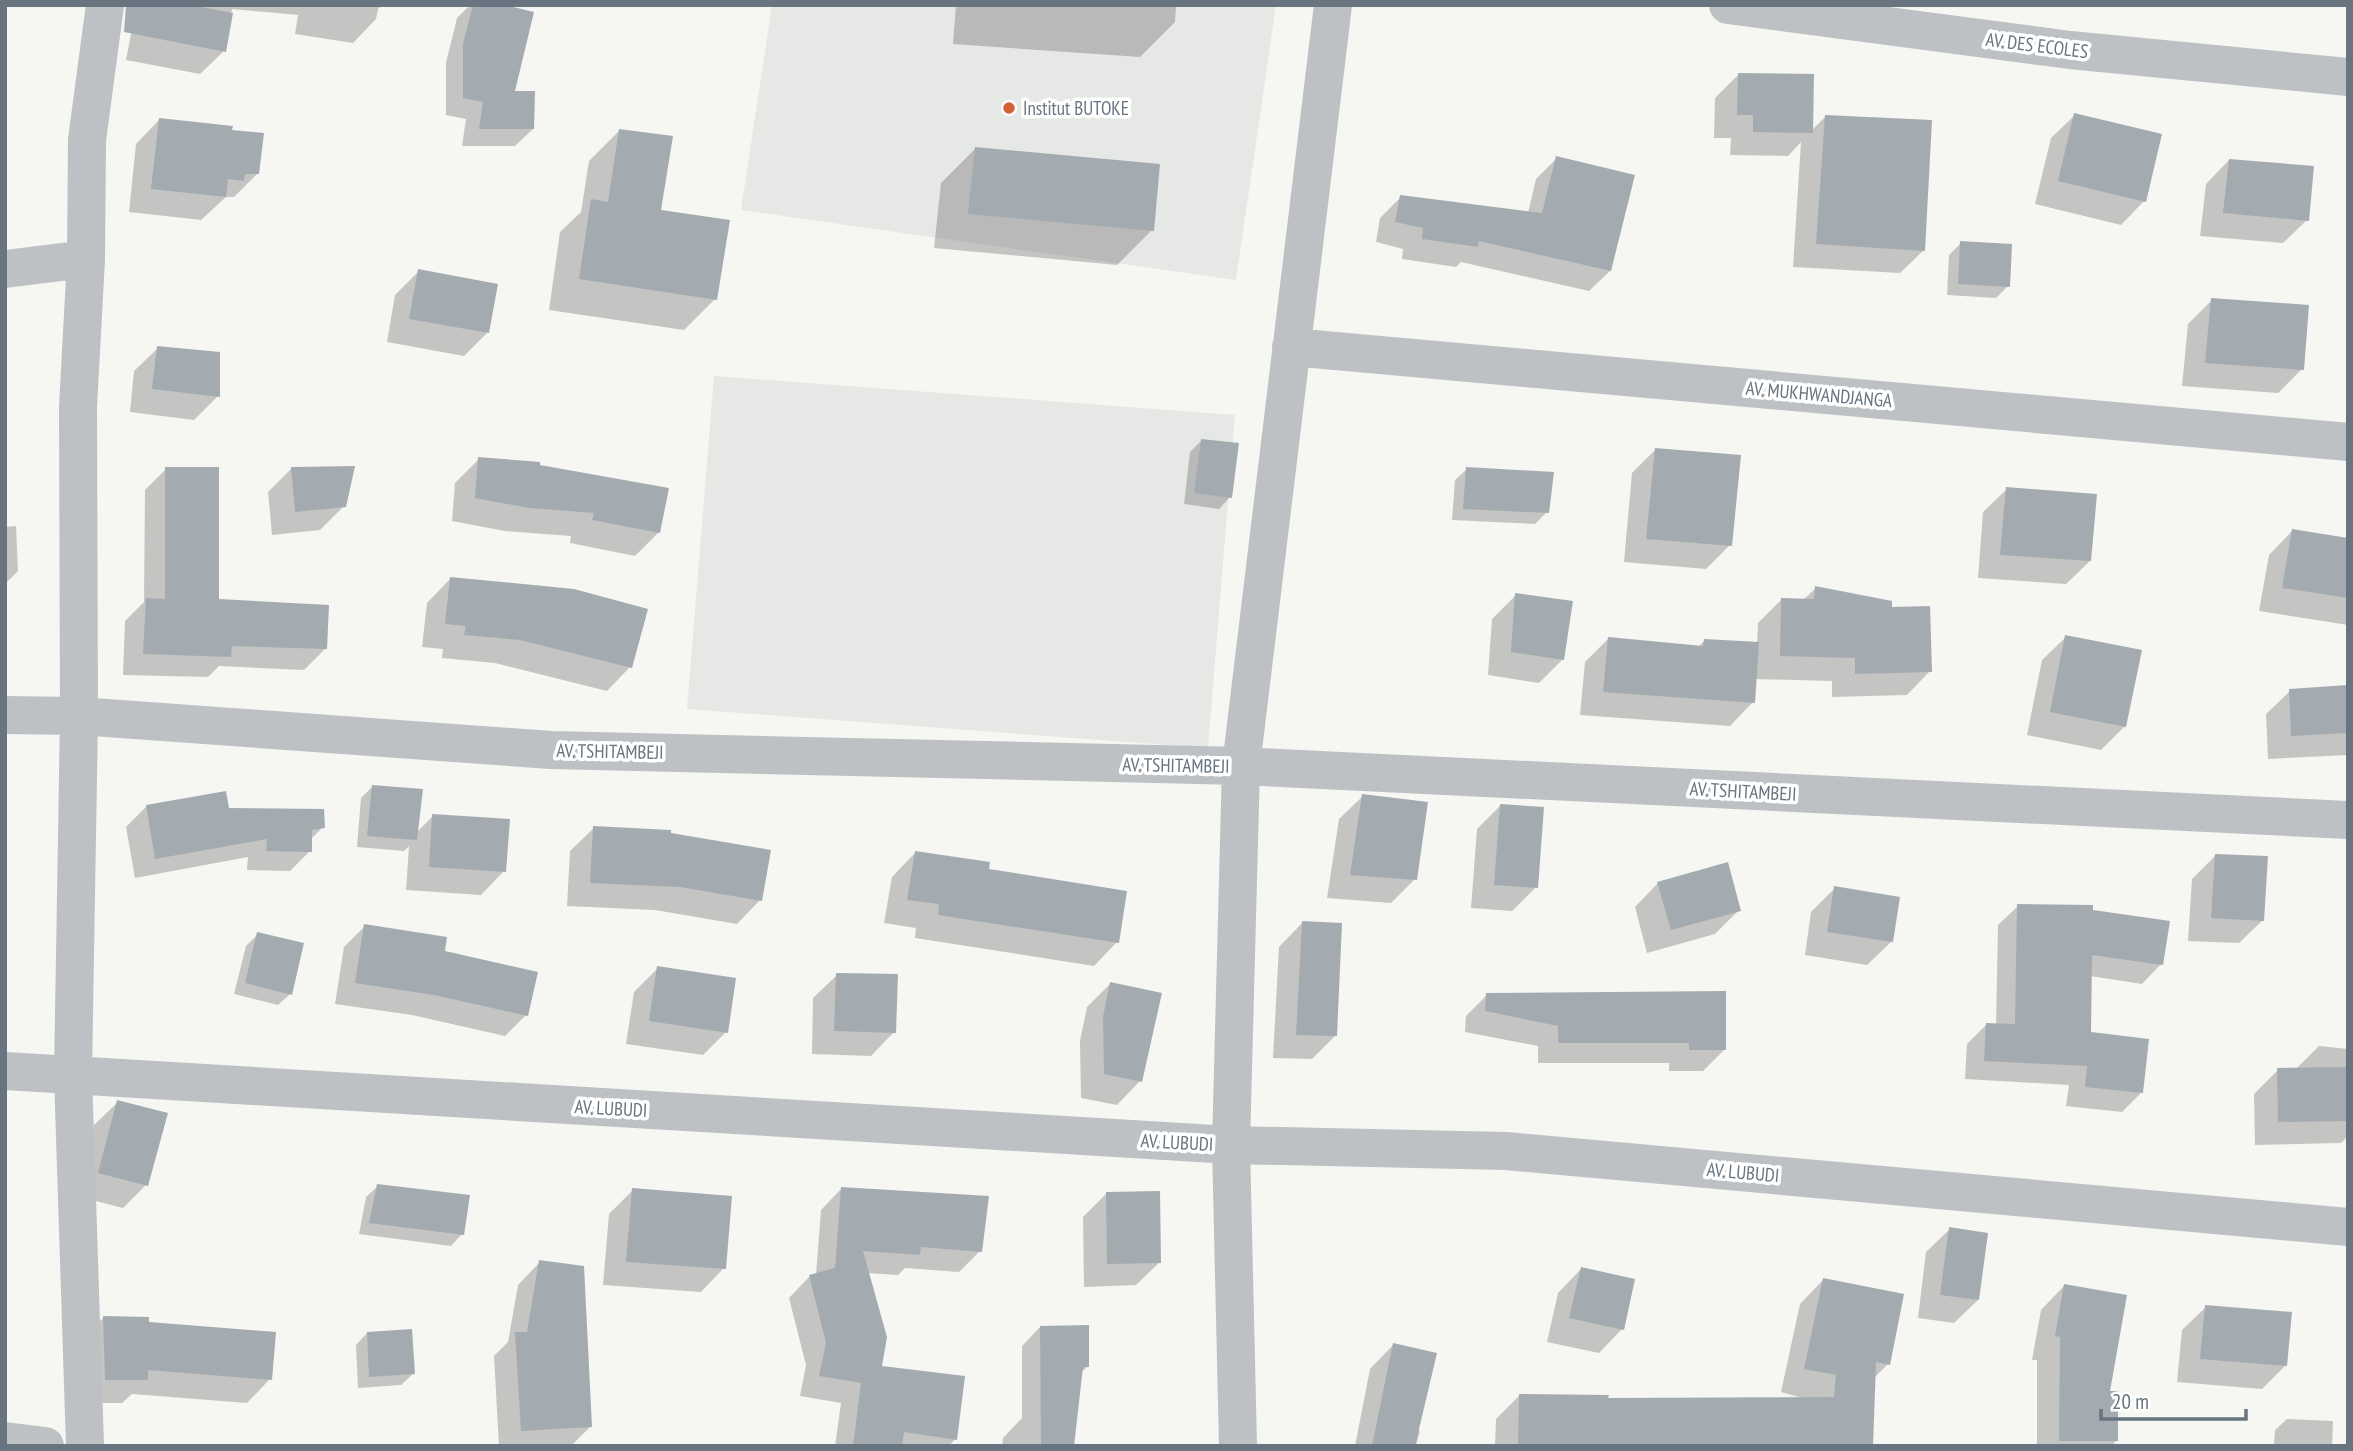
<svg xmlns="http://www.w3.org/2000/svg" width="2353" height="1451" viewBox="0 0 2353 1451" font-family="'PT Sans Narrow',sans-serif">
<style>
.built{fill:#e6e8e6}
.shadow{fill:#0003}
.building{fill:#a4abb0}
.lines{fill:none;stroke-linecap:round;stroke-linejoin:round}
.minor{stroke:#bdc1c4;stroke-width:38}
.poi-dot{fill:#d26337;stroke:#fff;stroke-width:2.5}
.labels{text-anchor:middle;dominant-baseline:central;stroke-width:7;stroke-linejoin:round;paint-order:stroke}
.street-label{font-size:19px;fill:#687581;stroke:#fff}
.poi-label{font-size:19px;fill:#687581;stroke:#fff;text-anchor:start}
</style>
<rect width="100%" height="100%" fill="#f6f6f3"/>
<path class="built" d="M772,5H1276L1236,280L741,210Z
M714,376L1235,415L1208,748L687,709Z"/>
<path class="shadow" d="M152,5H382L378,9L376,19L353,43L295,34L298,15L232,9L224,51L200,74L126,60L133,24Z
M470,5H497L513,93L533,129L515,146H462L466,119L446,115V63L457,18Z
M956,5H1176L1175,22L1140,57L953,44Z
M1739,74L1811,131L1825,117L1924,250L1900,273L1793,267L1801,142L1788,156L1730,155L1731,138H1714L1715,98Z
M2075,115L2144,201L2121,225L2035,204L2051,138Z
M159,120L230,131L258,173L234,197H226L201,220L129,212L136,144Z
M620,130L659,211L715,299L684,330L549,310L560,232L581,212L589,161Z
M975,149L1152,230L1117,265L934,248L941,183Z
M1557,158L1610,271L1589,291L1461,262L1456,267L1402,259L1403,249L1376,242L1380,218L1401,197L1528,213L1536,179Z
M2229,160L2307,220L2283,243L2200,236L2206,184Z
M1961,243L2008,286L1996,298L1947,295L1949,255Z
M419,271L487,333L464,356L387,342L395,295Z
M2212,300L2302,369L2278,393L2182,386L2188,324Z
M158,348L218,396L194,420L130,412L134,371Z
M1202,440L1230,497L1219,509L1184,504L1190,452Z
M1656,449L1730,545L1706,569L1624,562L1632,473Z
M479,459L538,466L659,532L635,556L570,543L571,536L505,531L452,521L455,483Z
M292,468L344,506L320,530L272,535L268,492Z
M166,469L217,601L325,649L304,670L219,666L208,677L123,675L125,621L144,602L145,490Z
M1467,469L1547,512L1535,524L1452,520L1455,480Z
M2007,489L2090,561L2066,584L1978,578L1983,512Z
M16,526L18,571L5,584V527Z
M2292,531L2348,540V625L2259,611L2269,555Z
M450,579L630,667L607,691L495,663L442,658L443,649L422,647L427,603Z
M1816,588L1930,671L1907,695L1832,697V681L1755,679L1753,702L1730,726L1580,715L1585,662L1608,639L1698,647L1705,640L1757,644L1758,623L1781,600H1803Z
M1516,595L1563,659L1539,683L1488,675L1492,619Z
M2066,637L2125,726L2101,750L2027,735L2042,660Z
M2348,686V755L2268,759L2266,714L2290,691Z
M372,787L416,833L433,816L504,871L481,895L406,890L409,846L404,851L357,847L361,798Z
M1363,796L1415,879L1391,903L1327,898L1339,819Z
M1500,806L1536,887L1512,911L1471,908L1477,829Z
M146,807L228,810L323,827L310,840V851L290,871L247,870L248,857L135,878L126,827Z
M594,828L669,834L760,900L737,924L655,910L567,906L570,851Z
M915,853L1117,942L1094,966L915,938L916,928L884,923L892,877Z
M2215,856L2263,920L2239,943L2188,941L2192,879Z
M1658,883L1739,910L1715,934L1647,953L1635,907Z
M1835,888L1891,942L1867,965L1805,955L1811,912Z
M2018,906L2091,911L2161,964L2142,984L2090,976L2089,1034L2141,1093L2122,1112L2066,1106L2069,1085L1965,1079L1967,1044L1987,1024L1996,1025L1998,925Z
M1302,923L1335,1036L1312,1059L1273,1058L1279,947Z
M365,926L443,952L526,1015L505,1036L412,1015L335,1004L344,947Z
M258,934L290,994L278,1005L234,994L246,946Z
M658,968L726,1032L703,1055L626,1044L634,992Z
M837,975L894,1032L871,1056L812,1054L813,998Z
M1111,983L1140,1081L1117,1105L1081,1098L1080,1041L1087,1007Z
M1487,995L1724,1050L1703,1071H1669V1063H1538V1046L1465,1032L1466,1016Z
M2319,1046L2348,1049V1136L2341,1143L2255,1145L2254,1094L2278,1070H2295Z
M118,1102L146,1185L123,1208L76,1196L94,1125Z
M378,1186L462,1234L451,1246L359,1234L366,1197Z
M841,1189L980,1251L959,1272L905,1268L898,1275L867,1273L880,1367L955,1439L949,1446H835L841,1403L800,1396L806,1365L789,1298L809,1277L816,1275L821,1210Z
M633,1190L724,1268L701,1292L603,1285L609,1214Z
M1106,1194L1160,1262L1136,1285L1084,1287L1083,1217Z
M1950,1229L1978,1300L1954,1323L1918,1318L1926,1252Z
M540,1262L591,1426L571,1446H499L494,1356L508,1342L518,1285Z
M1581,1269L1622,1329L1599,1353L1547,1342L1558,1293Z
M1823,1280L1888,1364L1873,1379L1872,1446H1495L1496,1419L1519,1396L1606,1399H1806L1781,1392L1800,1304Z
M2064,1286L2108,1393L2117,1440L2111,1446H2037V1360H2032L2041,1310Z
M2206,1307L2286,1365L2262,1389L2177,1382L2182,1330Z
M103,1318L147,1324L270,1379L247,1403L132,1394L122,1403H82L80,1342Z
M1040,1327L1088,1366L1081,1373L1072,1446H1002L1003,1438L1022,1418V1346Z
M367,1333L413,1374L401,1385L358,1388L356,1345Z
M1393,1345L1417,1430L1420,1431L1416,1446H1355L1370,1369Z
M2287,1419L2333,1421L2332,1446H2274L2275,1430Z"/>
<path class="building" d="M126,5H192L233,13L226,52L124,32Z
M473,5H505L534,12L515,91H535L534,129H479L483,102L463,98V44Z
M1738,73L1814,74L1813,133L1753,132V115H1737Z
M2074,113L2162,134L2146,202L2058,181Z
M1825,115L1932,120L1925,251L1816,244Z
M159,118L233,126L232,130L264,133L259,174H245L244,181L228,179L226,197L151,189Z
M619,129L673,136L661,210L730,220L717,300L579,279L591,199L608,202Z
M975,147L1160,164L1154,231L968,214Z
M1556,156L1635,175L1611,271L1479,241L1478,247L1422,239L1423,228L1395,222L1400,195L1542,213Z
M2229,159L2314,166L2309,221L2223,213Z
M1960,241L2012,244L2010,287L1958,284Z
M418,269L498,284L489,333L409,319Z
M2211,298L2309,305L2304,370L2205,363Z
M157,346L220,352V397L152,389Z
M1201,439L1239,443L1232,498L1194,493Z
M1655,448L1741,455L1732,546L1646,539Z
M478,457L540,462V465L669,488L660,533L592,520L594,513L529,508L475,498Z
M355,466L346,507L295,512L291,467Z
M165,467H219V599L329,605L327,649L232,646L231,657L143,654L146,598L165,599Z
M1466,467L1554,472L1549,513L1463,509Z
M2006,487L2097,494L2091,561L2000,555Z
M2292,529L2348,538V598L2282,588Z
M450,577L574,589L648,609L632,668L520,640L464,635L466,626L445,624Z
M1815,586L1892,601V607L1930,606L1932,672L1855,674V658L1780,656L1781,598L1814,599Z
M1515,593L1573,601L1564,660L1511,652Z
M2065,635L2142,650L2126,727L2050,712Z
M1608,637L1703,646L1704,639L1759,642L1755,703L1603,692Z
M2348,685V733L2291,736L2289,689Z
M372,785L423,789L417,840L367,836Z
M226,791L229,808L324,809L325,828L312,830V852L266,851L267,839L155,859L146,805Z
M1362,794L1428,802L1417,880L1350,875Z
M1500,804L1544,807L1538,888L1494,885Z
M432,814L510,819L506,872L429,867Z
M593,826L671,830V833L771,850L762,901L680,887L590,883Z
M915,851L990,862L989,869L1127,891L1119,943L938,915L939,904L907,900Z
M2215,854L2268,856L2264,921L2211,918Z
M1728,862L1741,911L1671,930L1657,882Z
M1834,886L1900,897L1893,942L1827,932Z
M2017,904L2093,905V910L2170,921L2163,965L2092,955L2091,1032L2149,1039L2143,1093L2085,1087L2087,1066L1984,1061L1986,1023L2015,1024Z
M1302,921L1342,923L1337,1036L1296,1035Z
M364,924L447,937L445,951L538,972L528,1016L434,995L355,983Z
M257,932L304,943L292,995L245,983Z
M657,966L736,978L728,1033L649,1021Z
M836,973L898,974L896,1033L834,1031Z
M1110,982L1162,993L1142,1082L1104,1074L1103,1017Z
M1726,991V1050H1689V1043H1558V1026L1485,1011L1486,993Z
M2348,1067V1121L2278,1122L2277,1068Z
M117,1100L168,1113L148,1186L98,1173Z
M377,1184L470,1195L464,1235L369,1223Z
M841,1187L989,1196L982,1252L921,1247L920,1255L863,1251L887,1337L882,1366L965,1376L957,1440L904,1432L902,1446H853L861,1383L819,1376L826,1343L809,1275L835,1268Z
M632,1188L732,1196L726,1269L626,1262Z
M1160,1191L1161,1263L1107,1264L1106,1192Z
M1949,1227L1988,1233L1979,1300L1940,1295Z
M539,1260L584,1266L592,1427L521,1431L515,1332H527Z
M1581,1267L1635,1279L1624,1330L1569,1318Z
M1823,1278L1904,1294L1890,1365L1876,1362L1873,1446H1518L1519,1394L1609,1395L1608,1398L1834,1397L1836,1375L1804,1369Z
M2064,1284L2127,1295L2110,1391H2118V1441H2059L2060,1337L2055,1336Z
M2205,1305L2292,1312L2287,1366L2200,1359Z
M103,1316L149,1317V1322L276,1332L272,1380L148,1370V1380H105Z
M1089,1325V1367H1083L1074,1446H1041L1040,1326Z
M412,1329L415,1374L369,1377L367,1332Z
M1393,1343L1437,1353L1415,1446H1372Z"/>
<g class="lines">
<path class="minor" d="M1728,5L2070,50L2348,77
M5,269L86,259
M1291,347L2348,442
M5,715L79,716L551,750L1241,766L2348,820
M5,1071L1231,1145L1506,1151L2348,1227
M5,1441L45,1446
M85,1446L73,1075L79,716L78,407L86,259L87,140L105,5
M1238,1446L1231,1145L1241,766L1333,5"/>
</g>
<circle class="poi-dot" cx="1009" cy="108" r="7"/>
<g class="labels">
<g class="street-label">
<text transform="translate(2037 45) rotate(7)">AV. DES ECOLES</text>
<text transform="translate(1819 394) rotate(5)">AV. MUKHWANDJANGA</text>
<text transform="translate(610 751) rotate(1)">AV. TSHITAMBEJI</text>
<text transform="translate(1176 765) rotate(1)">AV. TSHITAMBEJI</text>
<text transform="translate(1743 791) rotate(3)">AV. TSHITAMBEJI</text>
<text transform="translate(611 1108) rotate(3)">AV. LUBUDI</text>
<text transform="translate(1177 1142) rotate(3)">AV. LUBUDI</text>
<text transform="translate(1743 1172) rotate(5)">AV. LUBUDI</text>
</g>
<g class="poi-label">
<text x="1023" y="108">Institut BUTOKE</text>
</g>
</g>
<rect width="2353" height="1451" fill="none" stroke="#687581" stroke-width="14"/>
<path d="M2101 1409v10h145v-10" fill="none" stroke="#687581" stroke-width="3.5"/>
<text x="2112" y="1409" font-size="21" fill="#687581" stroke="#ffffff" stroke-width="5" paint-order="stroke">20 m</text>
</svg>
